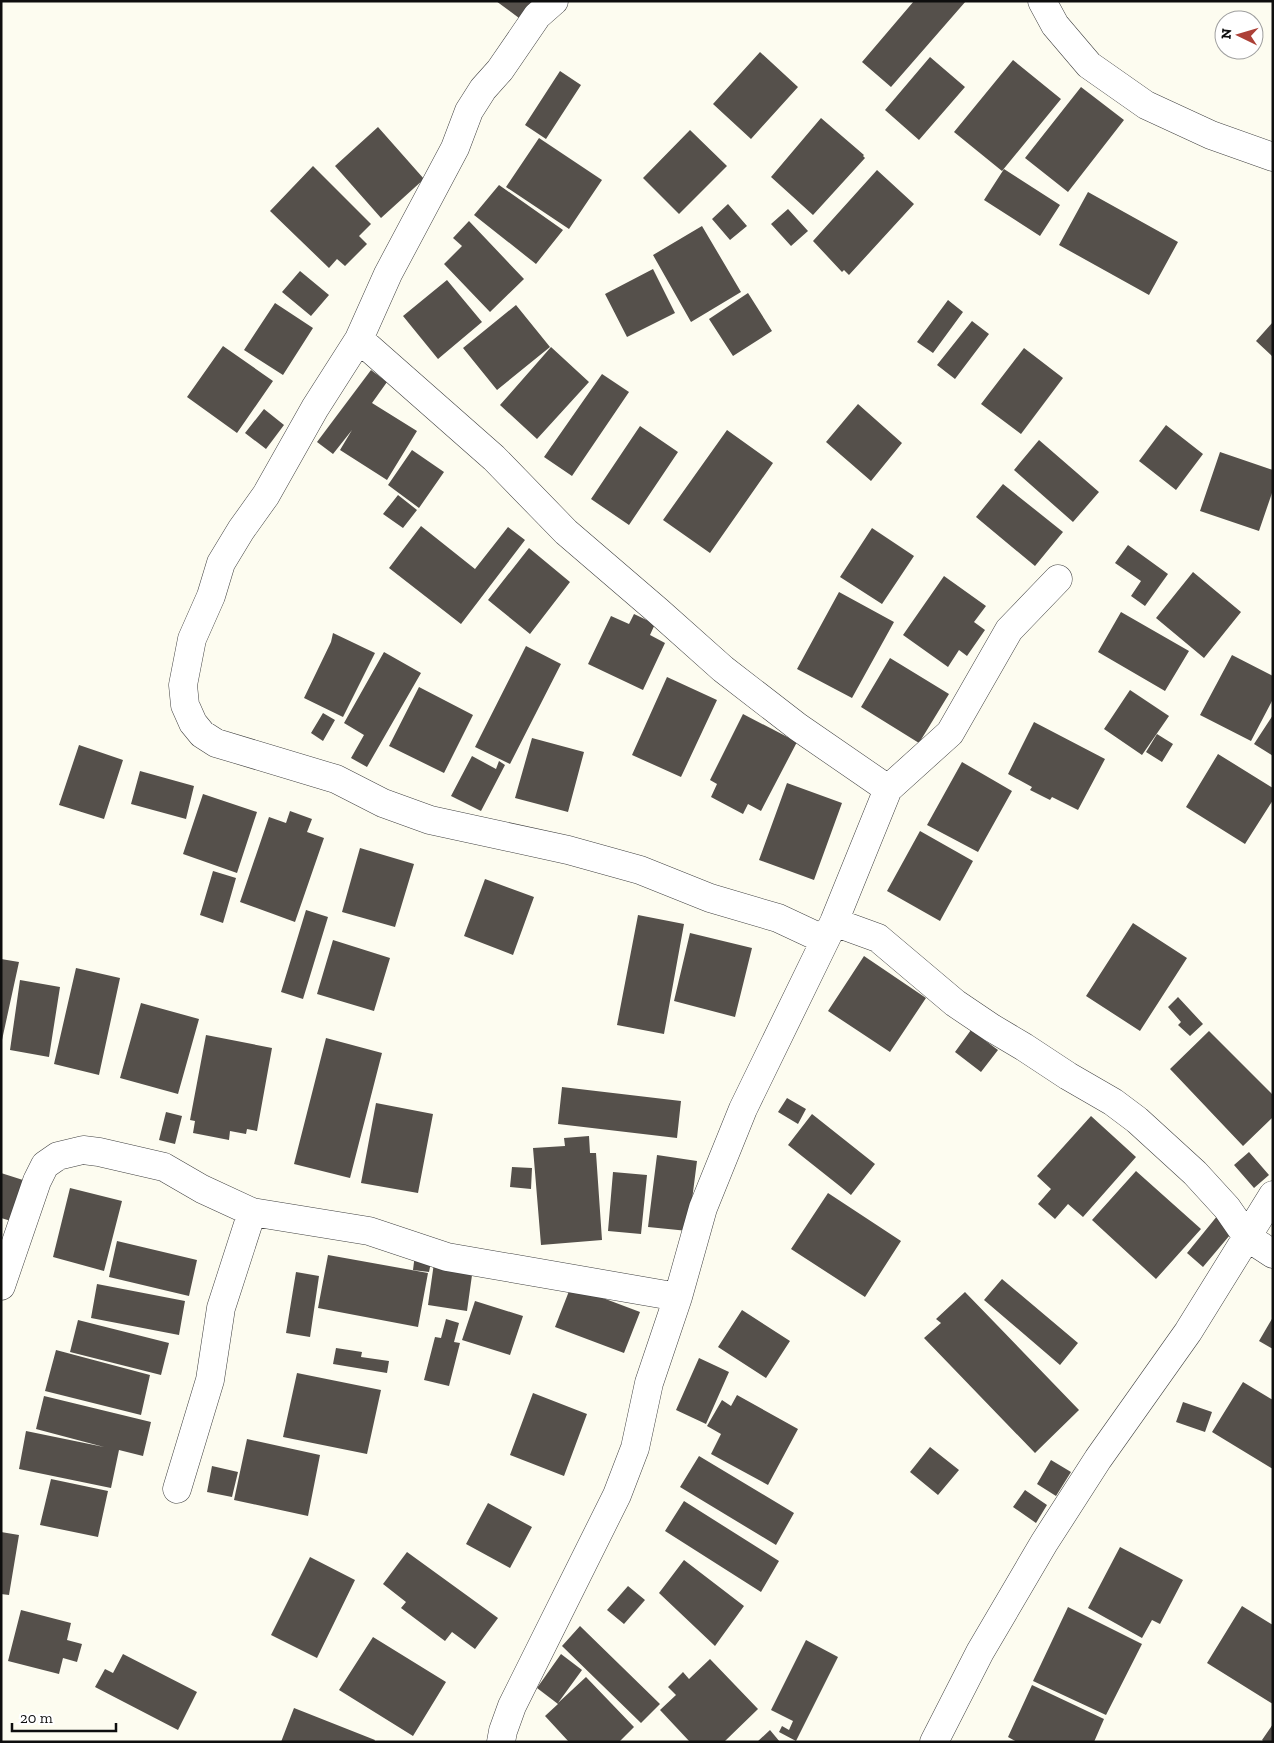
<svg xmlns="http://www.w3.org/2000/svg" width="1274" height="1743" viewBox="0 0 1274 1743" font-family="'Zilla Slab',serif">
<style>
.building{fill:#55504b}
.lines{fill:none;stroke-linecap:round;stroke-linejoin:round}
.minor-casing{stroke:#414141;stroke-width:29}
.minor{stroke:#fff;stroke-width:28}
</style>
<rect width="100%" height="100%" fill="#fdfcf0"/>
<path class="building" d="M496,1H532L519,18Z
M914,1H966L891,87L862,62Z
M760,52L798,87L751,139L713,104Z
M930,57L965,87L919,140L885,110Z
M1013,60L1061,99L1002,171L954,132Z
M560,71L581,85L546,139L525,125Z
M1081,87L1124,120L1068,192L1025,158Z
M821,118L864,155L863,156L865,158L813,215L771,177Z
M378,127L424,179L381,218L335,166Z
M690,130L727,166L679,214L643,178Z
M539,138L602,180L569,229L506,187Z
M313,166L371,224L359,236L367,244L345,266L337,259L329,268L270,211Z
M1004,169L1060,205L1040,236L984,200Z
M877,170L914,204L849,275L844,270L842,272L813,241Z
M499,185L563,230L536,264L474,215Z
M1088,192L1178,242L1149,295L1059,245Z
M728,204L747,226L730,240L712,219Z
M788,209L808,231L791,246L771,224Z
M469,221L524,279L490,312L444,264L462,246L453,238Z
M702,226L741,292L691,322L653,255Z
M653,269L675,313L627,337L605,294Z
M300,271L329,295L311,316L282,292Z
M447,280L482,322L438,359L403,316Z
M748,293L772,331L733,356L709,319Z
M948,300L963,312L933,353L917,342Z
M275,303L313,328L283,375L244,350Z
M516,305L550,347L497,390L463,348Z
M972,321L989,334L955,379L937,365Z
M1273,322V357L1256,341Z
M223,346L273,381L237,433L187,397Z
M551,347L589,382L537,439L500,405Z
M1024,348L1063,378L1021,434L981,404Z
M371,370L387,382L372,403L417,431L387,480L340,450L352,430L333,454L317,442Z
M602,374L629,392L572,476L544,457Z
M858,404L902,443L871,481L826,442Z
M264,409L284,425L266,449L245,433Z
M1166,425L1203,454L1176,490L1139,461Z
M640,426L678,452L629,525L591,499Z
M727,430L773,463L710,553L663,520Z
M1039,440L1099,492L1073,522L1014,470Z
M412,450L444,472L419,508L388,485Z
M1220,452L1273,470V490L1259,531L1200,511Z
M1003,484L1063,532L1035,566L976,517Z
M398,495L417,510L403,528L383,514Z
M421,526L475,569L508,527L525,540L461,624L389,568Z
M872,528L914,556L882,604L840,577Z
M1128,545L1168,574L1145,606L1131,596L1141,581L1115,563Z
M529,548L570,582L530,634L488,600Z
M1193,572L1241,612L1204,658L1156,618Z
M944,576L986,606L974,622L985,630L967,656L959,650L948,667L903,635Z
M839,592L894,622L852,698L797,669Z
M1121,612L1189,651L1165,691L1098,652Z
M634,614L655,624L650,635L665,643L643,690L588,664L611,616L629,624Z
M333,633L375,653L343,717L304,698L331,642Z
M526,646L561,664L510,764L475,747Z
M384,652L421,673L367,767L351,758L364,735L344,723Z
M1232,655L1273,676V699L1251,741L1200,715Z
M890,658L949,694L919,743L861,707Z
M667,677L717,700L681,777L632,755Z
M419,687L473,715L444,773L389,746Z
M1130,690L1169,716L1142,755L1104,729Z
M323,713L335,720L323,741L311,733Z
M743,714L797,742L761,811L748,804L743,814L711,797L717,784L710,780Z
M1273,715V756L1254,744Z
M1034,722L1105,759L1078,810L1052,797L1050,800L1030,790L1032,787L1008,774Z
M1157,734L1173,744L1162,762L1146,752Z
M532,738L584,752L568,812L515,798Z
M79,745L123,760L104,819L59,805Z
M1218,754L1273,788V800L1245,844L1186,807Z
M472,756L496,769L499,761L505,765L481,811L451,796Z
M962,762L1012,791L978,852L927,825Z
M140,771L194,786L186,819L131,804Z
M787,783L842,803L814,880L759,860Z
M203,794L257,812L237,873L183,854Z
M290,811L312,819L307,832L324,838L295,922L240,902L269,817L286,823Z
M920,831L973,861L940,921L887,891Z
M360,848L414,864L395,927L342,912Z
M213,871L236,878L223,923L200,915Z
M485,879L534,897L513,955L464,936Z
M306,910L328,917L303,999L281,992Z
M638,915L684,924L664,1034L617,1025Z
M1133,923L1187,958L1140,1031L1086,996Z
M690,933L752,948L735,1017L674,1001Z
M333,940L390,958L374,1011L317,994Z
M864,956L926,998L890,1052L828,1011Z
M1,959L19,962L2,1040H1Z
M76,968L120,978L99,1075L54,1064Z
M20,980L60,987L49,1057L10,1050Z
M1178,997L1203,1024L1190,1036L1178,1025L1181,1022L1168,1007Z
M141,1003L199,1019L178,1094L120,1078Z
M971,1030L998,1050L981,1072L955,1052Z
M1209,1031L1273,1095V1117L1243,1146L1170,1069Z
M206,1035L272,1048L257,1131L247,1129L246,1134L230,1131L229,1140L193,1133L195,1121L190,1120Z
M326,1038L382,1053L350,1178L294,1164Z
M562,1087L681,1101L677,1138L558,1124Z
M787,1098L806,1109L798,1124L778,1112Z
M376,1103L433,1114L418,1193L361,1183Z
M166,1112L182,1116L175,1144L159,1140Z
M812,1114L875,1164L851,1195L788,1145Z
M1091,1116L1136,1157L1083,1217L1068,1204L1055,1219L1038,1204L1051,1189L1037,1176Z
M589,1136L590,1153H596L602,1240L541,1245L533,1148L565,1146L564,1138Z
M1249,1152L1269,1175L1254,1188L1234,1165Z
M657,1155L697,1161L688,1231L648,1227Z
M512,1167L532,1168L531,1189L510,1187Z
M1136,1171L1201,1229L1156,1279L1092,1220Z
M613,1172L647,1175L641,1234L608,1231Z
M1,1173L23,1180L11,1221L1,1218Z
M70,1188L122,1201L104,1271L53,1257Z
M828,1193L901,1241L865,1297L791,1249Z
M1218,1215L1235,1229L1203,1267L1187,1253Z
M117,1241L197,1260L189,1296L109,1277Z
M415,1254L432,1257L429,1272L413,1270Z
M328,1255L428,1273L418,1327L318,1308Z
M434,1263L473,1268L467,1311L428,1305Z
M296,1272L319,1276L310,1337L286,1333Z
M1002,1279L1078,1343L1060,1365L984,1300Z
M97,1284L185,1301L179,1335L91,1318Z
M571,1286L640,1312L624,1353L555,1327Z
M965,1292L1079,1410L1035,1453L924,1338L941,1323L936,1319Z
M475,1301L523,1316L510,1355L462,1340Z
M742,1310L790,1341L766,1378L718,1347Z
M1273,1317V1349L1259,1341Z
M446,1319L459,1323L454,1342L460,1343L449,1386L424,1380L435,1337L441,1338Z
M78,1320L169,1343L161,1375L70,1352Z
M336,1348L362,1352L361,1357L389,1361L387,1373L333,1364Z
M56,1350L150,1375L141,1415L45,1391Z
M699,1358L729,1372L706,1424L676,1410Z
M297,1373L381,1390L367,1454L283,1437Z
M1243,1382L1273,1400V1469L1212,1432Z
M533,1393L587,1414L564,1476L510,1455Z
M737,1395L798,1429L768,1485L711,1454L721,1434L707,1426L722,1400L731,1406Z
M44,1396L151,1422L143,1456L119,1450L111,1488L19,1469L26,1431L104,1447L36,1429Z
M1183,1402L1212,1412L1205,1432L1176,1422Z
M247,1439L320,1455L308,1516L234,1500Z
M930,1447L959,1470L938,1495L910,1472Z
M699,1456L794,1513L776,1545L680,1487Z
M1051,1460L1071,1472L1056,1496L1037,1484Z
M212,1466L238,1472L232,1497L207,1492Z
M51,1479L108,1491L98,1537L40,1525Z
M1025,1490L1047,1505L1036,1523L1013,1507Z
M684,1501L779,1561L761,1592L665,1531Z
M488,1503L532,1527L510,1568L466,1544Z
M1,1532L19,1535L9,1595L1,1594Z
M1120,1547L1183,1580L1160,1624L1152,1620L1142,1638L1088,1608Z
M407,1552L498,1618L475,1649L452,1632L445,1641L401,1608L406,1602L383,1584Z
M310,1557L355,1580L317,1658L271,1635Z
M684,1560L744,1606L715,1646L659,1593Z
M628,1586L645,1600L624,1624L607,1610Z
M1242,1606L1273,1625V1704L1207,1663Z
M1068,1607L1142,1644L1106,1715L1033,1681Z
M21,1610L71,1623L67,1640L82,1644L77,1662L63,1658L59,1674L8,1661Z
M580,1626L660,1704L641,1723L562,1646Z
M373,1637L446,1682L413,1736L339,1690Z
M806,1640L838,1657L796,1741L779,1732L782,1726L789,1730L793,1721L771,1710Z
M123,1654L197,1692L178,1730L95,1687L105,1669L113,1673Z
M561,1654L582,1670L558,1703L586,1677L634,1727L619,1742H569L545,1716L558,1704L537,1688Z
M710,1659L758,1709L724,1742H690L660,1710L676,1695L668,1687L683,1672L689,1679Z
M1032,1685L1104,1719L1094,1742H1017L1008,1737Z
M294,1708L375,1740L374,1742H281Z
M1273,1724V1742H1264L1262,1740Z
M770,1730L780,1742H757Z"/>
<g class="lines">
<g class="minor-casing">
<path id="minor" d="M554,1L537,16L500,70L483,89L469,111L455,148L388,274L359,339L315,408L266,495L241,530L221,563L211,596L192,639L183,685L185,705L193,723L202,734L216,743L336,779L383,803L430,820L568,850L640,870L710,898L778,918L825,940
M1042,1L1055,25L1089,65L1146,105L1211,135L1273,157
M359,339L494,458L566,532L658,611L723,669L798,727L888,789
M834,922L878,938L955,1003L992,1028L1024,1047L1068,1076L1113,1102L1137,1120L1195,1173L1227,1208L1247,1237L1273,1254
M1,1286L37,1181L45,1165L58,1156L83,1150L99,1152L164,1167L202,1189L252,1212L369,1231L447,1257L678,1297
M177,1489L210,1380L221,1308L252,1212
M501,1742L503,1731L512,1706L617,1495L635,1448L649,1383L678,1297L703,1208L743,1109L834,922L888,789L950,733L1009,630L1058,579
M934,1742L980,1652L1044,1543L1098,1459L1188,1332L1273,1195"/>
</g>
<use href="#minor" class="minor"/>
</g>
<rect width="1274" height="1743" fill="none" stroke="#0e0e0e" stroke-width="5"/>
<g transform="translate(1239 35) rotate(275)"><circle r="24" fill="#ffffff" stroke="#9f9f9f"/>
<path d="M0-4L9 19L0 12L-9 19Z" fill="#ac4037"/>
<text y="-8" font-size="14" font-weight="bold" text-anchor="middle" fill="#0e0e0e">N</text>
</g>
<path d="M12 1723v8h104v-8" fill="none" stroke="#0e0e0e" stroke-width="2.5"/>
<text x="20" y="1723" font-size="15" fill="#0e0e0e" stroke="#ffffff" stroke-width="4" paint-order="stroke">20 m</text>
</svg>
